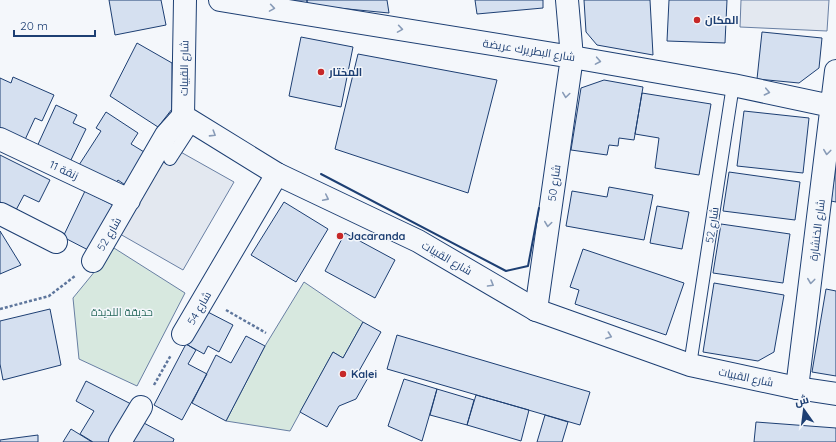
<svg xmlns="http://www.w3.org/2000/svg" width="836" height="442" viewBox="0 0 836 442" font-family="Quicksand,Cairo,sans-serif">
<style>
.green{fill:#d7e8df;stroke:#687fa3}
.parking{fill:#e3e8f0;stroke:#687fa3}
.building{fill:#d5e0f0;stroke:#1d3f73}
.lines{fill:none;stroke-linecap:round;stroke-linejoin:round}
.lane-casing{stroke:#1d3f73;stroke-width:14}
.street-casing{stroke:#1d3f73;stroke-width:24}
.secondary-casing{stroke:#1d3f73;stroke-width:24}
.path{stroke:#5e769c;stroke-width:2.5;stroke-dasharray:3 2;stroke-linecap:butt}
.lane{stroke:#f4f7fb;stroke-width:12}
.street{stroke:#f4f7fb;stroke-width:22}
.secondary{stroke:#f4f7fb;stroke-width:22}
.wall{stroke:#1d3f73;stroke-width:2}
.oneway{stroke:#889bb7}
.poi-dot{fill:#c62828;stroke:#f4f7fb;stroke-width:1.5}
.labels{text-anchor:middle;dominant-baseline:central;stroke-width:3;stroke-linejoin:round;paint-order:stroke}
.poi-label{font-size:11px;font-weight:bold;fill:#1d3f73;stroke:#f4f7fb;text-anchor:start}
.street-label{font-size:11px;fill:#1d3f73;stroke:#f4f7fb}
.park-label{font-size:11px;fill:#2c6c60;stroke:#f4f7fb}
</style>
<rect width="100%" height="100%" fill="#f4f7fb"/>
<path class="green" d="M114,248L185,293L137,386L79,359L73,298Z
M304,282L363,322L343,358L333,352L290,431L226,421L265,346Z"/>
<path class="parking" d="M741,0H829L827,31L740,27Z
M170,146L234,182L183,270L120,234Z"/>
<path class="building" d="M109,0H161L166,25L115,35Z
M282,0H307V5Z
M307,0H387L389,13L307,5Z
M475,0H543V8L477,14Z
M584,0H650L653,55L597,45L586,32Z
M669,0H727L725,43L667,41Z
M762,32L822,38L819,68L799,83L757,79Z
M301,37L353,47L341,107L289,96Z
M137,43L172,63V109L158,127L110,96Z
M358,54L497,80L468,193L335,149Z
M13,77L54,95L42,121L35,118L23,144L0,133V78L11,83Z
M604,80L643,87L634,140L619,138L618,146L609,145L607,155L571,150L581,88Z
M642,93L711,104L699,175L655,168L659,138L635,134Z
M56,105L77,115L73,123L86,129L68,166L35,151Z
M744,111L809,118L803,173L737,166Z
M106,112L138,133L131,144L149,155L128,187L118,180L113,187L79,165L101,131L96,128Z
M0,155L50,180L39,202L24,195L16,210L0,202Z
M836,164V202L831,201Z
M729,172L800,182L795,220L723,211Z
M609,187L653,195L644,240L566,226L572,191L607,197Z
M85,191L115,206L92,252L63,237Z
M284,202L328,229L296,282L251,255Z
M657,206L689,212L682,249L650,243Z
M721,224L790,234L783,283L713,273Z
M0,231L21,265L0,274Z
M345,233L395,260L375,298L325,271Z
M583,249L684,283L666,335L575,304L579,290L570,287Z
M714,283L784,295L774,352L758,361L703,352Z
M826,289L836,291V376L812,372Z
M50,309L61,365L3,380L0,364V321Z
M204,310L233,325L219,352L208,346L204,354L186,344Z
M363,322L381,332L359,371L369,376L356,399L339,406L327,427L300,412L333,352L343,358Z
M397,335L590,392L580,425L387,369Z
M246,336L265,346L226,421L192,403L216,355L231,363Z
M186,344L196,350L188,364L207,374L182,420L154,405Z
M404,379L437,389L422,441L388,426Z
M86,381L133,405L114,442H93L80,434L94,411L76,401Z
M437,389L474,400L467,425L430,415Z
M476,395L529,410L521,441L467,425Z
M545,415L568,422L562,442H537Z
M142,422L174,439L173,442H132Z
M756,422L836,428V442H754Z
M71,429L92,442H63Z
M38,435V442H0V440Z"/>
<g class="lines">
<g class="lane-casing">
<path id="lane" d="M170,159L194,122
M690,365L733,85"/>
</g>
<g class="street-casing">
<path id="street" d="M220,0L572,57L733,85L836,107
M0,139L129,200
M1,214L56,242
M93,261L166,135L183,116
M536,310L572,57L567,0
M183,334L277,174
M797,388L836,71
M120,442L141,407"/>
</g>
<g class="secondary-casing">
<path id="secondary" d="M185,0L183,116L277,174L418,241L536,310L690,365L797,388L836,394"/>
</g>
<path class="path" d="M0,309L49,296L75,276
M226,310L266,333
M154,385L171,355"/>
<use href="#lane" class="lane"/>
<use href="#street" class="street"/>
<use href="#secondary" class="secondary"/>
<path class="wall" d="M321,174L506,271L528,266L539,208"/>
</g>
<defs><path id="oneway-chevron" d="M-2-3.5L2.5 0L-2 3.5" fill="none" stroke-width="1.6" stroke-linecap="round" stroke-linejoin="round"/></defs>
<g class="oneway">
<use href="#oneway-chevron" transform="translate(272 8) rotate(9)"/>
<use href="#oneway-chevron" transform="translate(400 29) rotate(9)"/>
<use href="#oneway-chevron" transform="translate(598 61) rotate(10)"/>
<use href="#oneway-chevron" transform="translate(767 92) rotate(12)"/>
<use href="#oneway-chevron" transform="translate(566 95) rotate(98)"/>
<use href="#oneway-chevron" transform="translate(213 134) rotate(32)"/>
<use href="#oneway-chevron" transform="translate(827 152) rotate(97)"/>
<use href="#oneway-chevron" transform="translate(326 198) rotate(26)"/>
<use href="#oneway-chevron" transform="translate(548 224) rotate(98)"/>
<use href="#oneway-chevron" transform="translate(811 281) rotate(97)"/>
<use href="#oneway-chevron" transform="translate(491 284) rotate(30)"/>
<use href="#oneway-chevron" transform="translate(609 336) rotate(20)"/>
</g>
<g class="poi-dot">
<circle cx="697" cy="20" r="4"/>
<circle cx="321" cy="72" r="4"/>
<circle cx="340" cy="236" r="4"/>
<circle cx="343" cy="374" r="4"/>
</g>
<g class="labels">
<g class="poi-label">
<text x="705" y="20">المكان</text>
<text x="329" y="72">المختار</text>
<text x="348" y="236">Jacaranda</text>
<text x="351" y="374">Kalei</text>
</g>
<g class="street-label">
<text transform="translate(529 50) rotate(9)">شارع البطريرك عريضة</text>
<text transform="translate(184 68) rotate(-89)">شارع القبيات</text>
<text transform="translate(64 170) rotate(25)">زنقة 11</text>
<text transform="translate(554 183) rotate(-82)">شارع 50</text>
<text transform="translate(712 225) rotate(-81)">شارع 52</text>
<text transform="translate(817 230) rotate(-83)">شارع الخنشارة</text>
<text transform="translate(109 234) rotate(-60)">شارع 52</text>
<text transform="translate(447 258) rotate(30)">شارع القبيات</text>
<text transform="translate(199 308) rotate(-60)">شارع 54</text>
<text transform="translate(746 377) rotate(12)">شارع القبيات</text>
</g>
<g class="park-label">
<text x="122" y="312">حديقة اللذيذة</text>
</g>
</g>
<g transform="translate(804 410) rotate(346)" stroke="#f4f7fb" stroke-width="3" paint-order="stroke">
<path d="M0-3L7 15L0 10L-7 15Z" fill="#1d3f73"/>
<text y="-6" font-size="11" font-weight="bold" text-anchor="middle" fill="#1d3f73">ش</text>
</g>
<path d="M14 30v6h81v-6" fill="none" stroke="#1d3f73" stroke-width="2"/>
<text x="20" y="30" font-size="12" fill="#1d3f73" stroke="#f4f7fb" stroke-width="3" paint-order="stroke">20 m</text>
</svg>
